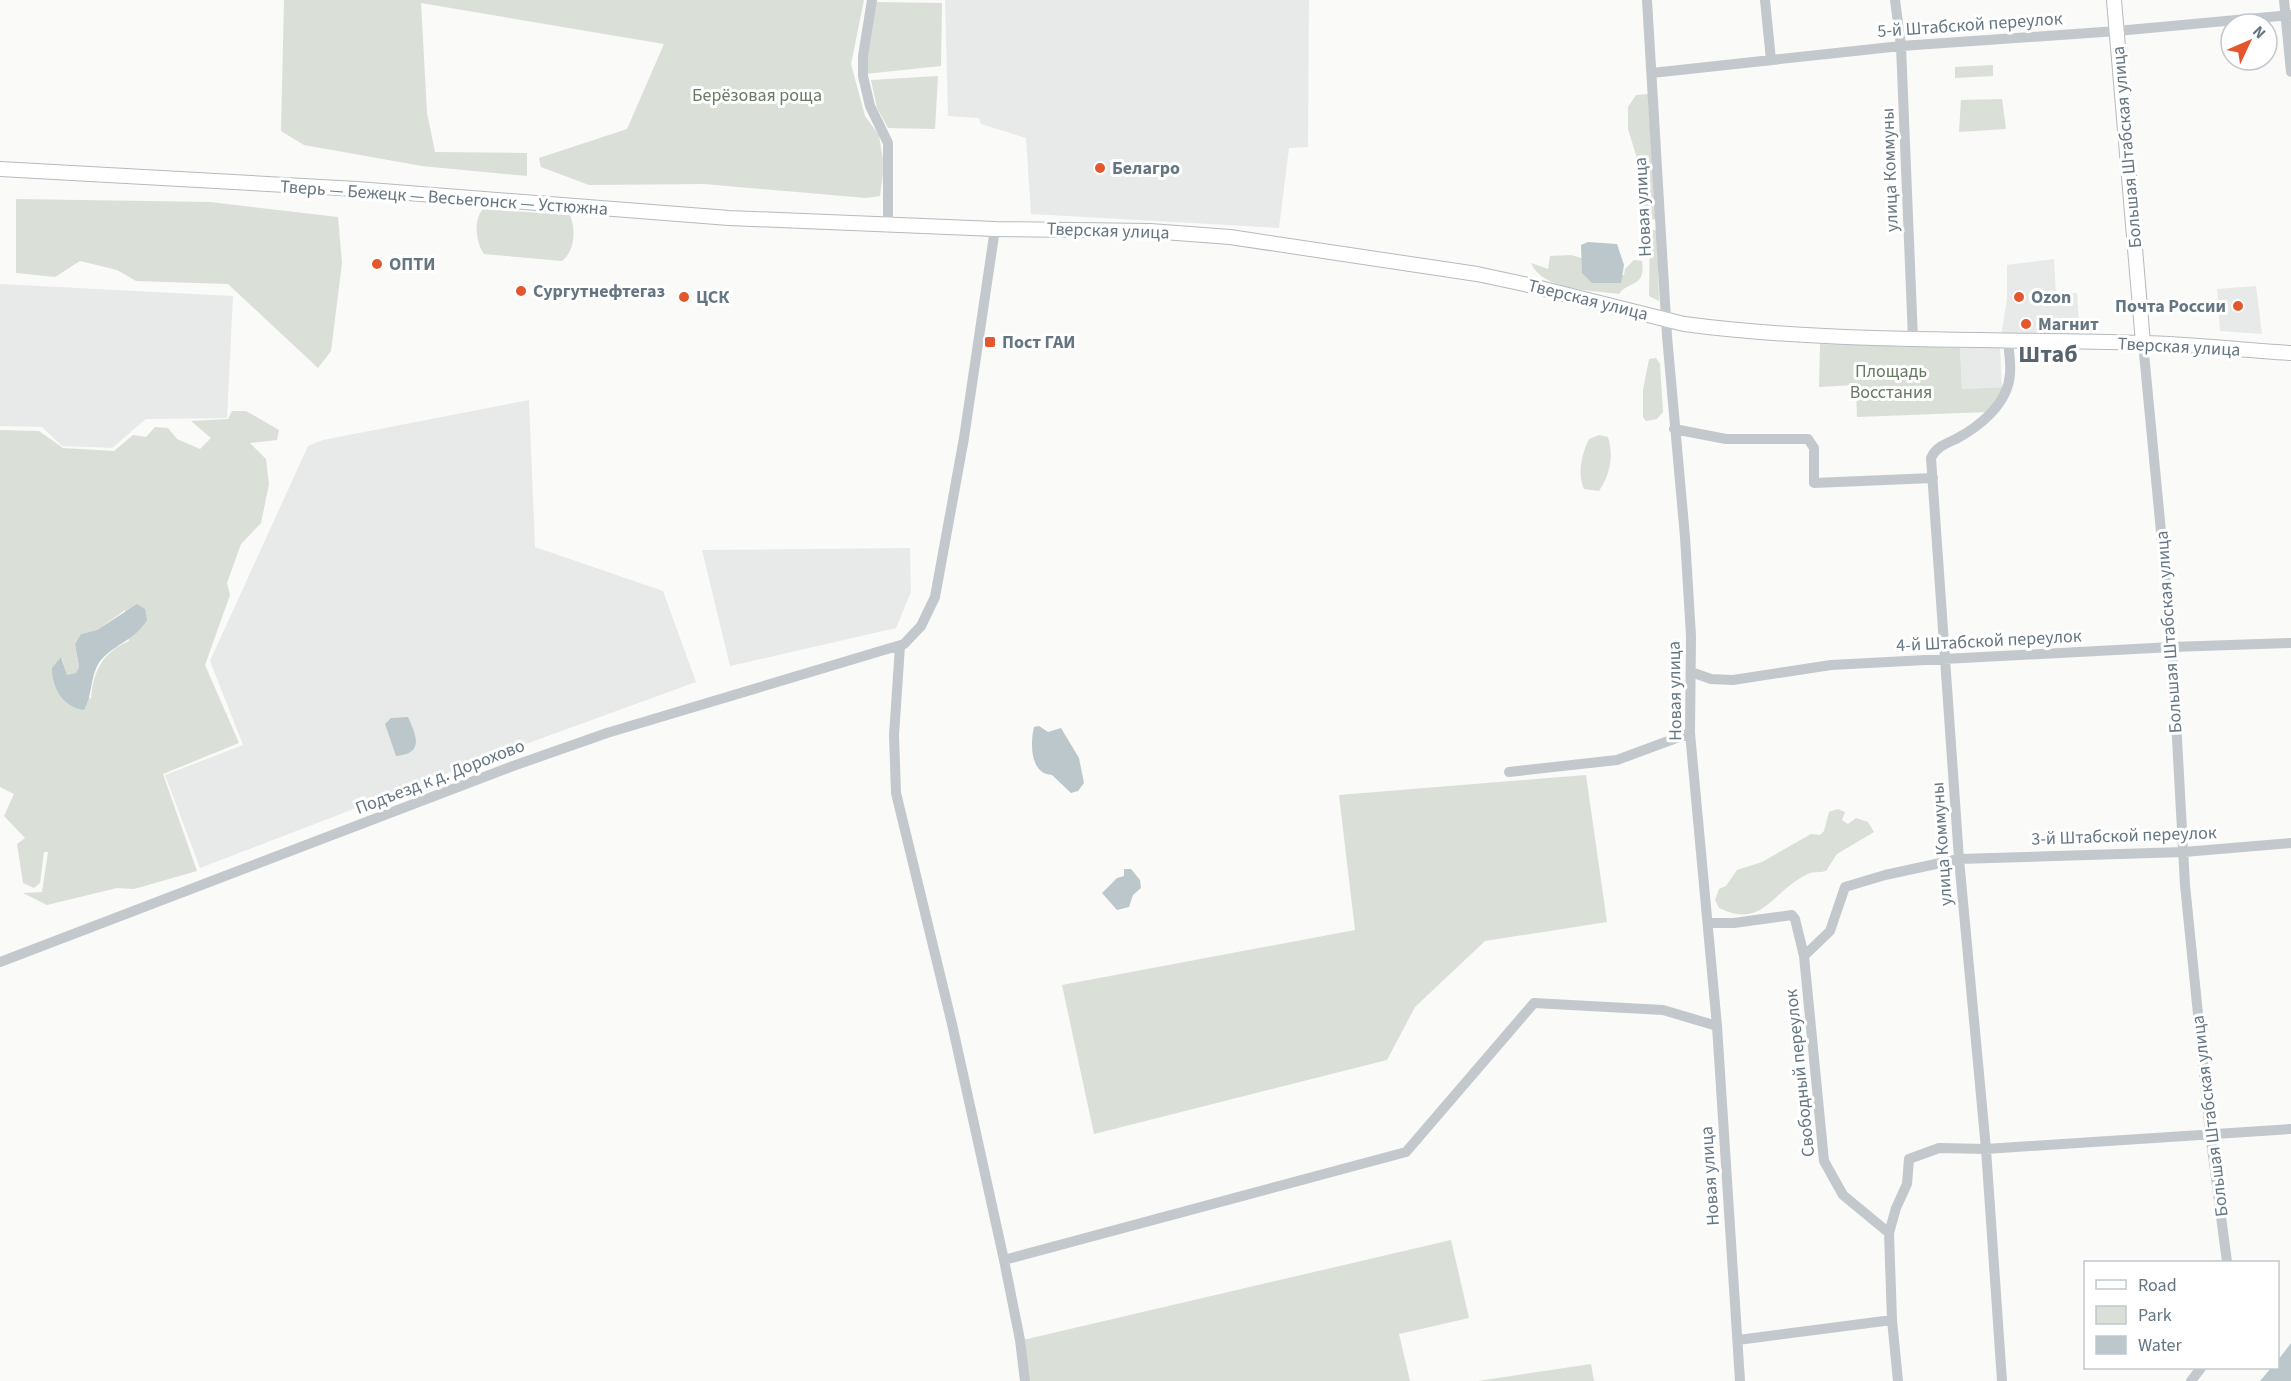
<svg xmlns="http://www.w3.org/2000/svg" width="2291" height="1381" viewBox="0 0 2291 1381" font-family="'Source Sans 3',sans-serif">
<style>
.built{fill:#e8e9e9}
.green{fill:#dadfd7;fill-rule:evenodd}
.water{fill:#bbc7cb}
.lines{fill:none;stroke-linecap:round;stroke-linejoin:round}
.major-casing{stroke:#b5babe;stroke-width:16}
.minor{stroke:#c3c8cc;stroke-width:10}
.major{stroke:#fff;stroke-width:14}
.poi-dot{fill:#e4572e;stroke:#fff;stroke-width:2}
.labels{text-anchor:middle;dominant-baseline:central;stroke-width:6;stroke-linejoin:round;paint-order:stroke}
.street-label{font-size:18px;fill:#657683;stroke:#fff}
.park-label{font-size:18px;fill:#687a64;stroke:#fff}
.poi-label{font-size:18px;font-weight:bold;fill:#657683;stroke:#fff;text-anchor:start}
.district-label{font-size:24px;font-weight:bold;fill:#57646e;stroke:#fff}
</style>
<rect width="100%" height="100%" fill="#fafaf8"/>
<path class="built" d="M945,0H1309L1308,147L1289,148L1279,228L1031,214L1026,138L981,124L979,118L948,116Z
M2054,259L2056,294L2077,293L2080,336L2001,337L2007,299V265Z
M0,284L233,296L227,418L146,419L112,448L62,446L42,427L0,426Z
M2256,286L2262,334L2220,331L2217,289Z
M2000,346L2002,387L1962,389L1960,348Z
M529,400L535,547L663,591L696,682L479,761L200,868L165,775L243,745L210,661L308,446L323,440Z
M910,548L911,592L896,628L730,666L702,550Z"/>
<path class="green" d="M284,0H864L851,64L865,116L879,135L884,166L880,196L866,198L704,184L589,185L541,167L539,158L627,129L664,44L421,3L427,113L435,152L527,153V176L422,166L304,145L281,131Z
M876,2L942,3L941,66L865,74Z
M1993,65V76L1955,78V67Z
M938,76L935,129L888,128L877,108L871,80Z
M1648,94L1656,219L1647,221L1640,216L1636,155L1628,129V107L1636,95Z
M2002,99L2006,129L1959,132L1961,100Z
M16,199L210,202L338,217L342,263L331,351L318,368L228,284L136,281L117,270L80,261L55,277L16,273Z
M483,209L570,215C576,229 575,251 562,261L484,254C476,243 473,220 483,209Z
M1650,230H1657L1659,301L1649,296Z
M1571,255C1590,259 1605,272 1624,275L1625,269L1634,260L1642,261C1646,288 1629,280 1619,294C1592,290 1543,291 1531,263L1548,269L1550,256Z
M1820,344L1960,348L1962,389L2005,387L1988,412L1857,417L1856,385L1819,387Z
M1656,358L1660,364L1663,412L1657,419L1646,421L1643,417V390L1649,359Z
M232,411H246L279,430L277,440L250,443L266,459L269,484L261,523L241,544L227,583L230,595L205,665L239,743L163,774L197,871L134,889L117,888L47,905L23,893L42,892L48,852H44L40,883L34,888L23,883L17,844L25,838L4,816L14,794L0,787V430L39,431L63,448L114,451L133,435L146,437L155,427L168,428L177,439L200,449L211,438L191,421L228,419ZM125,610L129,641C103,652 93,671 91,699L52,668L62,658L67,676L76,673L79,668L75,644L81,634L97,630Z
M1599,435L1608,437C1614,456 1610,475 1599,491L1584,489C1577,474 1582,453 1589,439Z
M1586,775L1607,922L1485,941L1415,1007L1387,1060L1094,1134L1062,985L1355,930L1339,795Z
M1838,809L1845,812L1842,820L1848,824L1856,818L1868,822L1874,832L1837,854L1826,871C1820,873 1813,871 1808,874C1771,891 1764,930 1719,908L1715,900L1719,889L1726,886L1737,870L1762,862L1811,834L1820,835L1824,831L1829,812Z
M1451,1240L1469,1318L1399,1334L1410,1381H1028L1023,1340Z
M1591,1364L1594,1381H1478Z"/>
<path class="water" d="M1588,242L1617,244L1624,265L1621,283H1592L1582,273L1581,245Z
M137,604L145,609L147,620C135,640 115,644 101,660C90,673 93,695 84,710C63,707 52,688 52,668L61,657L67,675L76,673L79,667L75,644L81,634L97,630Z
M408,717C416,735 425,754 396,756L385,724L391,718Z
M1039,726L1048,732L1061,728L1079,758L1084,783L1078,791L1071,793L1052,775C1030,774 1030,744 1034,727Z
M1124,869H1131L1140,880L1141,888L1133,895L1129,907L1117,910L1102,893L1117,878L1124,876Z
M2291,1343V1381H2260L2271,1368H2278V1360Z"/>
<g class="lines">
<g class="major-casing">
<path id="major" d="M2114,0L2143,343
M0,169L357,189L729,218L995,229L1150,231L1230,237L1477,274L1524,284L1684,324C1836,344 1989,338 2142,343C2191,344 2241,350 2291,353"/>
</g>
<path class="minor" d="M872,0L863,56V76L870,106L888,143V225
M1647,0L1667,336L1685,537L1691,636L1690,733L1717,1026L1740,1381
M1765,0L1771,60
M1895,0L1901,46L1913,339
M2284,0L2291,72
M1652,73L1901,46L2117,31L2291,15
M2143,343L2172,647L2185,885L2210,1133L2227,1262
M1674,429L1726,439H1808L1814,448V483L1933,478
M900,646L894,735L896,793L952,1024L1004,1260L1020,1340L1025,1381
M1691,672L1711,679L1733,680L1831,665L2172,647L2291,643
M1509,772L1617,760L1690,733
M1708,923H1734L1792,915L1795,919L1804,956
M0,962L513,766L607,733L904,644L921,626L935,597L964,438L995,229
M1889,1233L1843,1195L1824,1161L1804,956L1830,931L1845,887L1885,875L1959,859L2184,852L2291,843
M1004,1260L1406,1152L1534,1003L1663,1010L1717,1026
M1738,1340L1892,1320
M1898,1381L1892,1320L1889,1233L1896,1208L1907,1184L1909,1159L1939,1148L1986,1149L2291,1129
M2002,1381L1986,1149L1959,859L1931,458C1936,447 1945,444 1956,439C1980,426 2008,404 2010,374C2011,364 2009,352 2008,342
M2191,1381L2201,1368"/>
<use href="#major" class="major"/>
</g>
<g class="poi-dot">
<circle cx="1100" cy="168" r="6"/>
<circle cx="377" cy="264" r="6"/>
<circle cx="521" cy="291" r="6"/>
<circle cx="684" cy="297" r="6"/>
<circle cx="2019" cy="297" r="6"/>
<circle cx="2238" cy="306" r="6"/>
<circle cx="2026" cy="324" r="6"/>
<rect x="984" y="336" width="12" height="12" rx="3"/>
</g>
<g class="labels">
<g class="street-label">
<text transform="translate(1970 25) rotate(-4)">5-й Штабской переулок</text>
<text transform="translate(2127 147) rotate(-95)">Большая Штабская улица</text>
<text transform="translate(1890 170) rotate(-92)">улица Коммуны</text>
<text transform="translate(444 198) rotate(4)">Тверь — Бежецк — Весьегонск — Устюжна</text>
<text transform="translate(1643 207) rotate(-93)">Новая улица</text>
<text transform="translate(1108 231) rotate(2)">Тверская улица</text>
<text transform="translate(1588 300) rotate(14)">Тверская улица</text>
<text transform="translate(2179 347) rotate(3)">Тверская улица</text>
<text transform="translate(2169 632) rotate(-94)">Большая Штабская улица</text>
<text transform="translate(1989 641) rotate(-3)">4-й Штабской переулок</text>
<text transform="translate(1675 691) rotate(-91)">Новая улица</text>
<text transform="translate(440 777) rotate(-21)">Подъезд к д. Дорохово</text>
<text transform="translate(2124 836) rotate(-2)">3-й Штабской переулок</text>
<text transform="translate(1942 844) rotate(-94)">улица Коммуны</text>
<text transform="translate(1800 1073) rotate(-96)">Свободный переулок</text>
<text transform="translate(2210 1116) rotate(-97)">Большая Штабская улица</text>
<text transform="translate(1710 1176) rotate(-94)">Новая улица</text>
</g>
<g class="park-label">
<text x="757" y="95">Берёзовая роща</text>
<text x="1891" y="371">Площадь<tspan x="1891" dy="21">Восстания</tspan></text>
</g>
<g class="poi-label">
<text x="1112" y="168">Белагро</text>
<text x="389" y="264">ОПТИ</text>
<text x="533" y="291">Сургутнефтегаз</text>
<text x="696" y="297">ЦСК</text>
<text x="2031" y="297">Ozon</text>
<text x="2226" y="306" text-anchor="end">Почта России</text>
<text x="2038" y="324">Магнит</text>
<text x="1002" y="342">Пост ГАИ</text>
</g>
<g class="district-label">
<text x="2048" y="354">Штаб</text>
</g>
</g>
<rect x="2084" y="1261" width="195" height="108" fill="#ffffff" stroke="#c1c8cd" stroke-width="1.5"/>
<rect x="2096" y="1280" width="30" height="9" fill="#ffffff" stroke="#c1c8cd" stroke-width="1.5"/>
<text x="2138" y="1291" font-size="18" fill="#657683">Road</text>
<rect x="2096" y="1306" width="30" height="18" fill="#dadfd7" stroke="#c1c8cd" stroke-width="1.5"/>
<text x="2138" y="1321" font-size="18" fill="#657683">Park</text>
<rect x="2096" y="1336" width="30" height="18" fill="#bbc7cb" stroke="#c1c8cd" stroke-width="1.5"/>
<text x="2138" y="1351" font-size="18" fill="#657683">Water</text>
<g transform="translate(2249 42) rotate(46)"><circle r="28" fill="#ffffff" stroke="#c1c8cd" stroke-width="1.5"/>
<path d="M0-4.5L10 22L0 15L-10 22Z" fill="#e4572e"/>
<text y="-9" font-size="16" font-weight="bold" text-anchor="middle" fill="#657683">N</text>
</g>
</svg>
